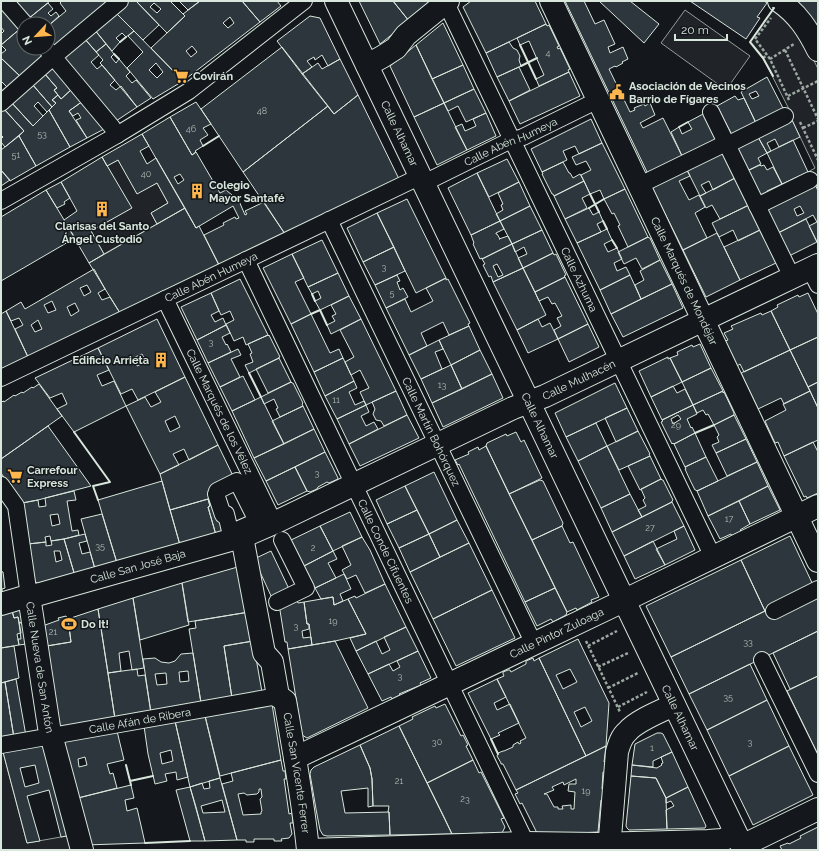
<svg xmlns="http://www.w3.org/2000/svg" width="819" height="851" viewBox="0 0 819 851" font-family="Raleway,sans-serif">
<style>
.green{fill:#202428;stroke:#939e99}
.building{fill:#2c363c;stroke:#d8e6dc;fill-rule:evenodd}
.lines{fill:none;stroke-linecap:round;stroke-linejoin:round}
.street-casing{stroke:#d8e6dc;stroke-width:18}
.secondary-casing{stroke:#d8e6dc;stroke-width:24}
.path{stroke:#9da8a2;stroke-width:2.5;stroke-dasharray:3 2;stroke-linecap:butt}
.street{stroke:#14181c;stroke-width:16}
.secondary{stroke:#14181c;stroke-width:22}
.wall{stroke:#d8e6dc;stroke-width:2}
.labels{text-anchor:middle;dominant-baseline:central;stroke-width:3;stroke-linejoin:round;paint-order:stroke}
.number-label{font-size:9px;fill:#adbab4}
.poi-label{font-size:11px;font-weight:bold;fill:#d8e6dc;stroke:#14181c;text-anchor:start}
.street-label{font-size:11px;fill:#d8e6dc;stroke:#14181c}
</style>
<rect width="100%" height="100%" fill="#14181c"/>
<path class="green" d="M774,8L790,22L807,46L818,69V191L808,172L815,168L792,120L791,113L763,58L750,42Z
M685,10L750,56L726,90L661,43Z
M118,160L137,193L157,183L168,203L151,213L157,224L104,254L91,231L131,208L107,166Z
M1,751L3,752L27,843L72,835L76,850H1Z"/>
<path class="building" d="M13,1H50L28,19Z
M62,1H106L108,4L54,49L48,42V26L66,11L60,3Z
M128,1H136L159,25L143,40L115,12Z
M136,1H170L185,16L167,33ZM154,3L161,9L157,13L150,7Z
M181,1H200L188,10L180,2Z
M200,1H242L260,22L183,81L151,48L185,16L183,14ZM230,17L234,23L228,28L223,23ZM192,46L197,52L191,57L186,51Z
M242,1H277L281,6L260,22Z
M359,1H393L409,21L380,44Z
M393,1H434L409,21Z
M471,1H535L546,24L486,53L463,7Z
M565,1H584L595,24L604,20L615,44L608,47L610,53L623,47L628,59L622,62L623,63L616,67L615,66L609,69L630,112L635,110L634,108L644,104L645,106L650,103L655,115L640,123L643,128L663,118L683,158L648,174Z
M599,1H630L659,24L644,43Z
M690,1H764L767,3L757,17L760,18L746,39Z
M793,1H818V32Z
M48,3L53,9L48,13L51,16L56,12L59,16L48,26V24H32L28,19Z
M1,5L21,28L1,45V34L4,31L1,27Z
M115,12L134,31L126,37L122,33L116,38L120,42L112,51L94,29Z
M310,16L320,18L340,59L328,66L322,55L315,60L314,57L307,61L312,67L302,74L277,41Z
M443,23L463,65L432,79L416,45Z
M546,24L547,26L549,25L559,46L557,47L558,49L560,48L570,69L568,70L569,72L539,86L536,79L544,75L529,41L520,45L517,38Z
M21,28L24,31V48H39L46,57L22,78L1,58V54L6,50L1,45Z
M94,29L106,44L96,52L84,38Z
M134,31L183,81L153,99L127,68L143,52L128,36ZM156,63L163,72L157,78L149,70Z
M84,38L99,55L91,62L97,69L102,65L115,80L110,85L116,90L121,86L137,107L116,121L61,57Z
M509,42L513,48L517,50L520,56L519,60L521,66L497,77L486,53Z
M106,44L114,54L111,57L116,63L119,59L130,72L126,76L132,83L136,80L151,98L137,107L102,65L100,63L103,60L96,52Z
M416,45L444,103L414,117L390,66Z
M282,47L328,106L243,172L201,109Z
M1,58L22,78L9,89L1,81Z
M340,59L358,95L334,114L302,74L318,63L322,69Z
M463,65L474,89L444,103L432,79Z
M53,67L72,89L61,99L54,90L57,88L44,73Z
M519,67L530,90L509,101L497,77Z
M569,72L580,96L520,124L509,101Z
M44,73L57,88L54,90L58,95L52,100L56,103L52,107L32,84Z
M767,77L784,110L756,123L741,92ZM756,91L759,96L752,99L749,94Z
M32,84L52,107L47,112L38,102L34,106L43,116L33,126L11,102Z
M72,89L83,101L69,111L87,138L70,147L49,110L56,103L52,100L58,95L61,99Z
M474,89L486,113L466,122L458,106L448,111L444,103Z
M358,95L399,179L285,234L243,172L328,106L334,114Z
M735,96L738,100L744,98L756,123L732,135L717,106Z
M83,101L106,128L87,138L76,120L81,118L78,113L73,116L69,111Z
M11,102L33,126L49,110L70,147L36,166L19,136L24,131L4,109Z
M196,102L211,124L203,128L208,135L200,140L203,146L195,151L196,152L192,155L170,117Z
M444,103L467,150L437,165L414,117Z
M4,109L24,131L5,147L1,142V139L3,137L1,135V112Z
M486,113L496,136L467,150L455,127L462,124L465,131L474,127L476,126L473,119Z
M705,113L718,140L683,158L671,132L679,127L682,134L692,129L688,122Z
M170,117L192,155L196,152L220,193L226,190L239,201L245,215L247,214L245,211L264,202L285,234L219,265L204,235L224,225L223,223L235,217L236,219L239,218L233,206L196,228L142,134ZM180,174L184,180L178,184L174,177Z
M591,119L602,143L579,154L575,146L563,151L567,160L542,172L531,149Z
M792,120L800,137L779,147L775,139L767,143L771,151L767,153L758,137Z
M142,134L149,146L140,151L147,164L156,158L185,208L157,224L151,213L168,203L157,183L137,194L118,160L107,166L102,157Z
M19,136L36,166L10,181L1,170V150Z
M758,137L767,153L758,158L761,164L747,171L736,148Z
M793,140L808,172L782,184L767,153Z
M602,143L625,189L604,199L600,190L590,194L581,175L591,170L586,161L576,165L572,157Z
M722,150L735,178L713,190L709,181L701,185L706,193L700,196L686,168Z
M102,157L132,208L91,231L104,254L89,263L64,220L77,211L61,182Z
M507,159L519,182L489,197L477,173Z
M563,162L569,173H570L573,178L580,174L584,181L554,196L553,194H552L542,174H543L542,172Z
M760,165L761,166L764,165L767,170L773,167L782,184L767,191L768,194L760,197L747,171Z
M686,168L690,176L679,181L689,200L699,195L705,207L695,213L707,238L683,250L651,185Z
M1,170L10,180L1,186Z
M477,173L500,221L471,235L448,188Z
M735,178L749,205L720,219L712,205L706,208L700,196Z
M584,181L590,194L582,198L587,208L565,219L554,196Z
M61,182L70,198L64,202L65,204L57,208L46,190Z
M519,182L530,206L500,221L496,214L503,210L501,205L503,204L498,193Z
M815,184L818,191V242H817L809,226L817,222L813,215L778,233L766,208ZM800,206L804,213L797,216L794,209Z
M625,189L648,237L628,247L618,226L620,225L614,213L612,214L604,199Z
M46,190L75,238L1,281V217Z
M407,199L446,278L416,293L377,213Z
M749,205L760,230L738,241L733,230L719,237L712,223Z
M530,206L542,230L512,244L500,221Z
M185,208L196,228L199,226L219,265L120,313L89,263Z
M589,208L593,215L599,212L603,221L597,224L601,232L577,243L565,219Z
M377,213L394,247L363,262L347,228Z
M806,219L817,242L789,256L778,233Z
M500,221L504,229L496,233V234H497L500,239H499L508,236L512,244L482,259V258L480,259L473,244L474,243L471,235Z
M607,229L612,240L604,244L608,252L617,248L622,259L614,263L617,271L626,267L630,275L600,290L577,243Z
M542,230L553,253L523,268L518,258L527,254L524,247L515,252L512,244Z
M760,230L776,263L740,280L724,247Z
M717,233L740,280L706,297L683,250Z
M648,237L649,238H650L660,260L642,269L636,258L624,264L618,252Z
M322,240L338,273L308,287L292,254Z
M512,244L523,268L493,282L491,276L489,277L483,265L485,264L482,259ZM497,264L503,275L498,277L493,266Z
M394,247L405,271L375,285L363,262Z
M553,253L554,255L556,254L566,275L564,276L565,277L535,292L523,268Z
M292,254L304,278L295,282L311,314L291,324L263,268Z
M660,260L672,284L641,299L635,285L644,280L640,271Z
M523,268L546,315L517,330L493,282Z
M94,269L105,289L98,293L102,300L110,297L120,313L28,357L15,329L23,325L19,318L11,321L6,311L21,302L25,309ZM87,285L91,292L84,296L80,288ZM52,301L56,310L48,313L44,305ZM75,303L79,311L71,316L67,307ZM38,320L42,329L35,332L31,325Z
M338,273L349,296L320,310L315,301L321,298L318,291L312,294L308,287Z
M397,275L400,281L397,282L400,290L403,288L408,297L386,308L375,285Z
M630,275L641,299L611,314L600,290Z
M565,277L588,324L558,339L554,330L561,326L557,318L562,316L555,303L552,304L548,297L539,301L535,292Z
M446,278V280L448,279L470,323L468,324L469,326L449,335L443,322L421,333L427,346L409,355L386,308L405,299L411,312L433,301L426,288Z
M240,279L268,335L246,345L243,337L234,341L226,324L234,320L230,311L221,315L211,293Z
M672,284L683,308L623,337L611,314Z
M211,293L219,311L211,315L215,322L223,318L226,325L197,340L181,307Z
M808,293L818,314V337L790,350L771,311L778,307L777,305L798,295L799,297Z
M349,296L361,319L331,334L327,325L335,321L332,316L336,314L331,305Z
M6,311L28,357L1,371V314Z
M771,311L790,350L744,372L740,364L737,366L725,341L728,340L724,333L733,329L731,326L761,313L762,315Z
M311,314L330,353L339,349L343,358L314,372L291,324Z
M157,319L185,377L138,400L132,389L121,394L98,348ZM142,354L146,362L137,366L133,358Z
M361,319L396,391L366,405L360,392L369,388L360,370L351,375L345,362L354,357L340,330Z
M538,319L542,327L550,323L558,339L528,353L517,330Z
M588,324L599,347L569,362L558,339Z
M226,325L230,333L222,337L226,345L227,344L231,352L208,363L197,340Z
M469,326L480,350L451,365L439,340Z
M268,335V336L269,335L280,357H279V358L249,373L245,365L253,362L250,354L252,353L248,344Z
M818,337V382L808,387L790,350Z
M439,340L443,349L435,352L442,369L421,379L409,355Z
M700,344L711,368L682,382L670,358L678,355L677,352L692,345L693,347Z
M98,348L109,370L97,375L102,386L114,381L126,406L74,432L57,409L67,404L62,393L50,398L35,378Z
M238,349L241,355L231,359L240,377L220,387L208,363Z
M480,350L492,374L462,389L451,365Z
M790,350L810,391L784,404L781,398L758,409L741,373Z
M668,357V359L670,358L682,382L651,397L639,371Z
M279,358L291,382L268,393L256,369Z
M343,358L354,381L325,396L314,372Z
M451,365L462,389L432,403L421,379Z
M711,368L723,391L693,405L682,382Z
M492,374L503,398L443,427L432,403Z
M243,376L255,400L232,411L220,387Z
M185,377L218,445L189,460L184,449L173,454L179,465L160,474L126,406L145,397L151,407L161,402L155,392ZM175,416L180,427L170,432L165,421Z
M354,381L357,388L349,392L355,405L364,401L366,405L337,419L325,396Z
M291,382L292,383H293L303,403L302,404L303,406L280,417L276,409L278,408L274,399L264,404L261,397Z
M818,382V408L808,387Z
M615,383L627,408L566,437L555,413Z
M39,384L62,416L1,459V402L4,401V402L14,395L15,396L22,392L23,393L32,387L33,388Z
M673,386L677,393L685,389L693,405L662,420L651,397Z
M396,391L407,415L384,426L381,421L376,420L373,414L375,409L372,402Z
M723,391V393L724,392L734,413V415L714,425L708,414L706,415L703,410L697,413L693,405Z
M810,391L818,408V440L784,456L778,442L775,443L765,421L786,410L783,404Z
M261,397L284,444L254,458L232,411Z
M366,405L369,412L361,416L366,426L374,422L378,429L349,444L337,419Z
M693,405L697,414L687,419L691,428L692,427L695,433L674,444L673,443L672,444L661,422L663,421L662,420ZM678,415L681,419L673,424L671,419Z
M303,406L314,429L284,444L272,421Z
M627,408L638,431L616,442L605,418Z
M407,415L419,438L360,466L349,444Z
M734,415L746,439L716,453L712,445L719,442L717,437L719,435L714,425Z
M596,423L607,446L578,461L566,437Z
M48,426L91,486L38,500L22,503L1,473V459Z
M314,429L325,452L266,481L254,458Z
M638,431L639,433L650,454H649L650,456L619,470L607,446Z
M516,432L521,442L524,440L542,478L509,494L486,446L487,443L506,434L507,436Z
M695,433L706,457L685,467L674,444Z
M746,439L757,462L727,476L716,453Z
M813,442L818,452V493L807,498L806,496L804,497L784,456Z
M218,445L236,482L218,500L231,534L216,535L208,507L210,506L208,499L170,510L160,474Z
M486,446L555,588L525,602L459,464L458,465L455,460L469,454L468,452L478,447L479,450Z
M607,446L630,494L601,508L578,461Z
M325,452L338,478V479L329,483L327,482L318,487L317,489L310,492L307,491L295,467Z
M650,456L661,479L640,490L628,466Z
M706,457L718,481L697,491L696,490H695L690,480L685,469H686L685,467Z
M757,462L768,486L708,516L697,491Z
M295,467L307,491L278,505L266,481Z
M434,472L457,520L429,534L405,486Z
M661,479L662,480H663L673,500L672,501V502L642,517L638,510L646,506L643,500L645,498L641,489Z
M540,480L543,481L563,523L562,526L532,540L509,494Z
M162,481L180,545L117,563L98,500Z
M405,486L417,510L387,524L376,500Z
M768,486L780,510L750,524L739,501Z
M74,491L76,500L67,501L72,531L78,530L79,535L64,539L51,541L50,536L45,537L46,542L28,544L22,503L38,500L39,507L46,506L45,498ZM58,514L60,524L52,526L50,515Z
M630,494L642,517L612,532L601,508Z
M208,499L210,506L208,507L216,535L180,545L170,510Z
M739,501L750,524L740,530L741,531L732,536L731,534L720,539L708,516Z
M672,502L684,526L624,556L612,532Z
M417,510L429,534L399,548L387,524Z
M350,512L362,537L333,551L320,526Z
M102,514L117,563L95,569L81,519Z
M457,520L469,543L440,557L429,534Z
M320,526L333,551L304,566L291,540Z
M562,526L570,543L573,542L599,597L591,600L592,602L577,610L576,608L567,612L532,540Z
M684,526L695,550L665,565L656,549L677,539L674,531Z
M85,534L87,541L79,543L82,554L90,552L95,569L75,576L64,539Z
M429,534L440,557L410,572L399,548Z
M790,536L814,587L765,611L741,560Z
M362,537L370,550L385,584L365,593L356,575L347,579L342,570L351,565L342,546Z
M64,539L75,576L42,586L34,581L28,544L46,542V546L52,545L51,541ZM54,551H60L62,560L56,562Z
M653,541L665,565L635,579L624,556Z
M469,543L492,590L433,619L410,572Z
M271,551L289,589L272,598L254,559Z
M333,551L337,559L328,563L336,578L315,588L304,566Z
M741,560L765,611L671,657L646,606Z
M241,566L249,612L188,622L182,583Z
M1,571L3,572L5,588L2,589L3,597H1Z
M344,574L351,589L340,594L343,601L334,605L333,597L321,599L315,588Z
M182,583L189,625L140,640L133,598Z
M385,584L406,627L356,651L350,638L366,634L348,599L355,596L356,598Z
M555,588L567,612L566,615L553,622L551,619L537,626L525,602Z
M492,590L515,638L456,666L433,619Z
M818,594V631L689,694L671,657L765,611L769,618Z
M333,597L334,605L348,599L366,634L335,641L312,645L309,624H307L304,602Z
M133,598L144,668L132,670L129,651L119,653L121,671L108,673L98,609Z
M297,601L298,603L304,602L307,624H309V629L302,631L303,638L311,637L312,645L288,649L287,642H285L279,604Z
M27,603L30,621L19,623L18,617L14,618L11,607Z
M11,607L14,618L18,617L21,633L17,634L19,645L1,648V611Z
M98,609L115,719L54,730L41,647L71,642L68,619Z
M249,612L253,641L224,646L232,698L201,703L189,629L196,628L195,621Z
M66,616L68,619L71,642L40,647L37,628L59,620L58,618Z
M30,621L33,643L19,645L18,639H21L19,623Z
M406,627L418,651L368,674L356,651L376,641L382,654L390,650L384,637Z
M818,631V676L790,689L773,653Z
M578,639L609,703L606,746L586,756L539,658ZM570,669L577,682L563,689L556,675ZM585,707L592,721L581,727L574,712Z
M253,641L262,692L232,698L224,646Z
M335,641L368,708L307,738L302,735L288,649Z
M14,646L19,678L1,683V648Z
M418,651L431,678L420,683L421,685L399,694L400,695L392,699L391,697L382,701L368,674L389,664L393,671L400,667L397,661Z
M193,653L201,703L151,713L143,659L155,658L161,662L169,663L175,661L181,654ZM188,671L189,681L180,682L179,672ZM166,673L167,684L157,685L155,674Z
M533,658L534,661L539,658L586,756L516,790L503,764H501V763L497,756L498,753L503,751H504L513,747V745L518,742L519,744L521,743L520,741L526,738L497,679L504,676L503,674V672L508,670H510L511,672L526,664V661Z
M750,664L767,700L707,730L689,694Z
M137,669L138,676L145,675L151,713L115,719L108,673Z
M818,676V755L787,691Z
M16,679L26,736L14,738L5,682Z
M497,679L506,697L494,703L497,710L510,704L519,723L498,733L500,735L491,739L468,693Z
M5,682L14,738L1,740V683Z
M767,700L789,746L729,776L707,730Z
M272,704L281,760L220,776L205,716Z
M445,704L461,736L463,735L468,745L466,746L473,760L427,783L399,726L413,719L412,717L435,706L436,708Z
M205,716L220,778L190,787L175,721Z
M175,721L188,777L177,780L176,772L165,774L167,781L155,784L148,754L144,726ZM171,750L173,761L162,764L160,753Z
M399,726L444,817L452,834L390,835L389,812H388L389,806H373L372,779L370,768L360,745Z
M117,731L124,760L107,764L110,774L113,773L117,788L74,799L63,741ZM85,757L87,765L79,767L78,759Z
M657,733H661L663,734L672,752L653,761V767L632,765L635,744Z
M46,743L72,835L61,837L49,790L27,796L40,841L27,843L3,752ZM35,765L39,783L25,787L20,768Z
M360,745L370,768L372,779L373,806L368,807V788L341,791L345,813L389,812L390,835L327,836L323,835L320,830L316,809L310,774L311,770L314,767Z
M606,746L604,762H606L605,772H603L602,789L604,790L603,800H601L598,832L538,835L522,803L520,804L515,794L518,793L516,790ZM576,779V784H569L568,791L575,792L574,809H571V805L562,806L563,809H558V807H554L547,794H544L554,790L552,787L563,782L564,785Z
M789,746L813,795L753,825L729,776Z
M672,752L688,787L666,798L656,778L631,776L632,765L657,768L662,765L661,764L663,763L661,757Z
M281,760L283,771H285L286,779H284L289,814L292,813L293,823H290L292,834L289,838L281,839L282,841H274V839H254V842H246V840H237L222,784L233,781L231,773ZM259,789H261L262,797L260,799L262,811L261,812V814L243,815L238,794L244,793L247,795L257,794L259,792Z
M473,760L479,773L481,772L504,818L501,819L505,827L502,833H492V836H483V833L452,834L427,783Z
M631,776L656,778L666,798L667,829L629,830L627,828L626,826Z
M220,778L237,840L205,841L190,787L202,783L204,789L210,788L209,781ZM222,800L225,812L203,813L201,806Z
M131,785L134,798L125,800L127,811L137,808L145,843L85,845L74,799Z
M190,787L196,807L205,841H190L184,819L176,790Z
M688,787L706,826L705,828L667,829L666,810L674,806L671,801L666,803V798Z
M818,827V850H782L780,846L788,843L789,844L801,838L800,836Z"/>
<g class="lines">
<g class="street-casing">
<g id="street">
<path d="M5,1L25,24"/>
<path id="s1" d="M446,3L713,557"/>
<path d="M46,48L112,127L117,135"/>
<path d="M1,103L53,57L120,1"/>
<path d="M711,112L792,277"/>
<path d="M727,145L785,116"/>
<path d="M646,182L726,143"/>
<path id="s2" d="M424,183L505,143L523,137L598,100"/>
<path d="M1,201L117,135L189,91L304,1"/>
<path d="M757,206L810,180"/>
<path id="s3" d="M329,220L534,644"/>
<path id="s4" d="M246,260L526,843"/>
<path d="M810,269L818,285"/>
<path id="s5" d="M165,299L274,523"/>
<path id="s6" d="M1,378L421,176"/>
<path d="M237,481L257,521L239,529L230,531L226,514L223,515L216,494L218,493L217,491Z"/>
<path d="M1,485L16,506L29,596"/>
<path d="M277,602L306,588L282,540"/>
<path d="M774,611L818,589"/>
<path d="M762,660L818,774"/>
<path id="s7" d="M1,745L278,696"/>
</g>
</g>
<g class="secondary-casing">
<g id="secondary">
<path id="s8" d="M336,1L744,850"/>
<path id="s9" d="M551,1L818,561"/>
<path d="M779,1C798,14 808,30 818,50"/>
<path d="M367,65L382,57L396,48L406,35L448,1"/>
<path id="s10" d="M242,537L264,653L272,662L278,696L285,701C294,751 303,800 308,850"/>
<path id="s11" d="M29,596L49,727L82,850"/>
<path id="s12" d="M1,604L21,598L40,594L227,541L242,537L274,523L513,408L545,396L818,265"/>
<path id="s13" d="M295,758L617,604L818,506"/>
<path d="M742,846L818,809"/>
<path d="M308,850L526,843L596,844L708,841L722,840L736,834"/>
<path d="M609,850L617,752C619,745 621,737 627,732C636,721 661,711 674,705"/>
</g>
</g>
<path class="path" d="M785,50L818,119
M763,58L767,55
M770,59L755,39L771,18
M788,96L818,81
M789,100L770,59L794,44
M800,122L818,160
M803,128L818,121
M586,641L620,712
M588,646L617,631
M598,667L628,653
M608,688L638,673
M618,707L647,692"/>
<use href="#street" class="street"/>
<use href="#secondary" class="secondary"/>
<path class="wall" d="M120,42L126,37
M520,45L536,79
M114,54L119,59
M521,66L537,58
M773,76L763,58L750,42L774,8H773
M679,127L688,122
M203,146L219,136
M590,194L599,212
M589,208L604,199
M603,221L607,229
M612,240L617,248
M312,294L315,301
M311,314L320,310L327,325
M249,373L261,397
M74,432L110,482L93,486L98,500
M695,433L714,425
M491,739L498,754
M126,765L131,785
M130,781L153,776
M145,843L190,841"/>
</g>
<defs>
<g id="supermarket-bare" transform="scale(1.2)"><path d="M-6-5.5h2.5l.6 2H6L4.5 2H-2.5L-4.4-4H-6ZM-1.5 3.2a1.3 1.3 0 1 0 .1 0ZM3 3.2a1.3 1.3 0 1 0 .1 0Z" fill="#ffb74d" stroke="#14181c" stroke-width="2.5" paint-order="stroke"/></g>
<g id="civic-bare" transform="scale(1.2)"><path d="M-.6-6.5H3V-4.5H.6V-3L4-1V1h2V6H-6V1h2V-1L-.6-3ZM-1.2 2.5V6h2.4V2.5Z" fill="#ffb74d" stroke="#14181c" stroke-width="2.5" paint-order="stroke"/></g>
<g id="building-bare" transform="scale(1.2)"><path d="M-4-6H4V6H1V3H-1V6H-4ZM-2.5-4.3h1.7v1.8h-1.7ZM.8-4.3h1.7v1.8H.8ZM-2.5-1h1.7V.8h-1.7ZM.8-1h1.7V.8H.8Z" fill="#ffb74d" stroke="#14181c" stroke-width="2.5" paint-order="stroke"/></g>
<g id="stadium-bare" transform="scale(1.2)"><path d="M0-5a6.5 5 0 1 0 0 10a6.5 5 0 1 0 0-10ZM-3.5-1.8h7v3.6h-7Z" fill="#ffb74d" stroke="#14181c" stroke-width="2.5" paint-order="stroke"/></g>
</defs>
<g fill-rule="evenodd">
<use href="#supermarket-bare" x="181" y="76"/>
<use href="#civic-bare" x="617" y="92"/>
<use href="#building-bare" x="197" y="191"/>
<use href="#building-bare" x="102" y="209"/>
<use href="#building-bare" x="161" y="360"/>
<use href="#supermarket-bare" x="15" y="476"/>
<use href="#stadium-bare" x="69" y="624"/>
</g>
<g class="labels">
<g class="number-label">
<text x="548" y="53">4</text>
<text x="262" y="111">48</text>
<text x="191" y="129">46</text>
<text x="42" y="134">53</text>
<text x="16" y="155">51</text>
<text x="146" y="174">40</text>
<text x="384" y="267">3</text>
<text x="392" y="293">5</text>
<text x="211" y="342">3</text>
<text x="442" y="385">13</text>
<text x="336" y="400">11</text>
<text x="676" y="425">29</text>
<text x="317" y="473">3</text>
<text x="729" y="519">17</text>
<text x="650" y="528">27</text>
<text x="100" y="546">35</text>
<text x="313" y="548">2</text>
<text x="333" y="621">19</text>
<text x="296" y="626">3</text>
<text x="53" y="632">21</text>
<text x="748" y="642">33</text>
<text x="400" y="676">3</text>
<text x="728" y="697">35</text>
<text x="437" y="742">30</text>
<text x="750" y="742">3</text>
<text x="652" y="748">1</text>
<text x="399" y="781">21</text>
<text x="586" y="791">19</text>
<text x="465" y="799">23</text>
</g>
<g class="poi-label">
<text x="193" y="76">Covirán</text>
<text x="629" y="86">Asociación de Vecinos<tspan x="629" dy="13">Barrio de Fígares</tspan></text>
<text x="209" y="185">Colegio<tspan x="209" dy="13">Mayor Santafé</tspan></text>
<text x="102" y="226" text-anchor="middle">Clarisas del Santo<tspan x="102" dy="13">Ángel Custodio</tspan></text>
<text x="149" y="360" text-anchor="end">Edificio Arrieta</text>
<text x="27" y="470">Carrefour<tspan x="27" dy="13">Express</tspan></text>
<text x="81" y="624">Do It!</text>
</g>
<g class="street-label">
<text stroke="none"><textPath href="#s8" startOffset="147">Calle Alhamar</textPath></text>
<text stroke="none"><textPath href="#s2" startOffset="96">Calle Abén Humeya</textPath></text>
<text stroke="none"><textPath href="#s6" startOffset="233">Calle Abén Humeya</textPath></text>
<text stroke="none"><textPath href="#s1" startOffset="307">Calle Azhuma</textPath></text>
<text stroke="none"><textPath href="#s9" startOffset="310">Calle Marqués de Mondéjar</textPath></text>
<text stroke="none"><textPath href="#s12" startOffset="622">Calle Mulhacén</textPath></text>
<text stroke="none"><textPath href="#s5" startOffset="125">Calle Marqués de los Vélez</textPath></text>
<text stroke="none"><textPath href="#s8" startOffset="471">Calle Alhamar</textPath></text>
<text stroke="none"><textPath href="#s3" startOffset="235">Calle Martín Bohórquez</textPath></text>
<text stroke="none"><textPath href="#s4" startOffset="323">Calle Conde Cifuentes</textPath></text>
<text stroke="none"><textPath href="#s12" startOffset="142">Calle San José Baja</textPath></text>
<text stroke="none"><textPath href="#s13" startOffset="290">Calle Pintor Zuloaga</textPath></text>
<text stroke="none"><textPath href="#s11" startOffset="72">Calle Nueva de San Antón</textPath></text>
<text stroke="none"><textPath href="#s8" startOffset="795">Calle Alhamar</textPath></text>
<text stroke="none"><textPath href="#s7" startOffset="141">Calle Afán de Ribera</textPath></text>
<text stroke="none"><textPath href="#s10" startOffset="246">Calle San Vicente Ferrer</textPath></text>
</g>
</g>
<rect width="819" height="851" fill="none" stroke="#d8e6dc" stroke-width="4"/>
<g transform="translate(36 36) rotate(244)"><circle r="19" fill="#14181c" stroke="#626a69"/>
<path d="M0-3L7 15L0 10L-7 15Z" fill="#ffb74d"/>
<text y="-6" font-size="11" font-weight="bold" text-anchor="middle" fill="#d8e6dc">N</text>
</g>
<path d="M675 34v6h52v-6" fill="none" stroke="#d8e6dc" stroke-width="2"/>
<text x="681" y="34" font-size="12" fill="#d8e6dc" stroke="#14181c" stroke-width="3" paint-order="stroke">20 m</text>
</svg>
